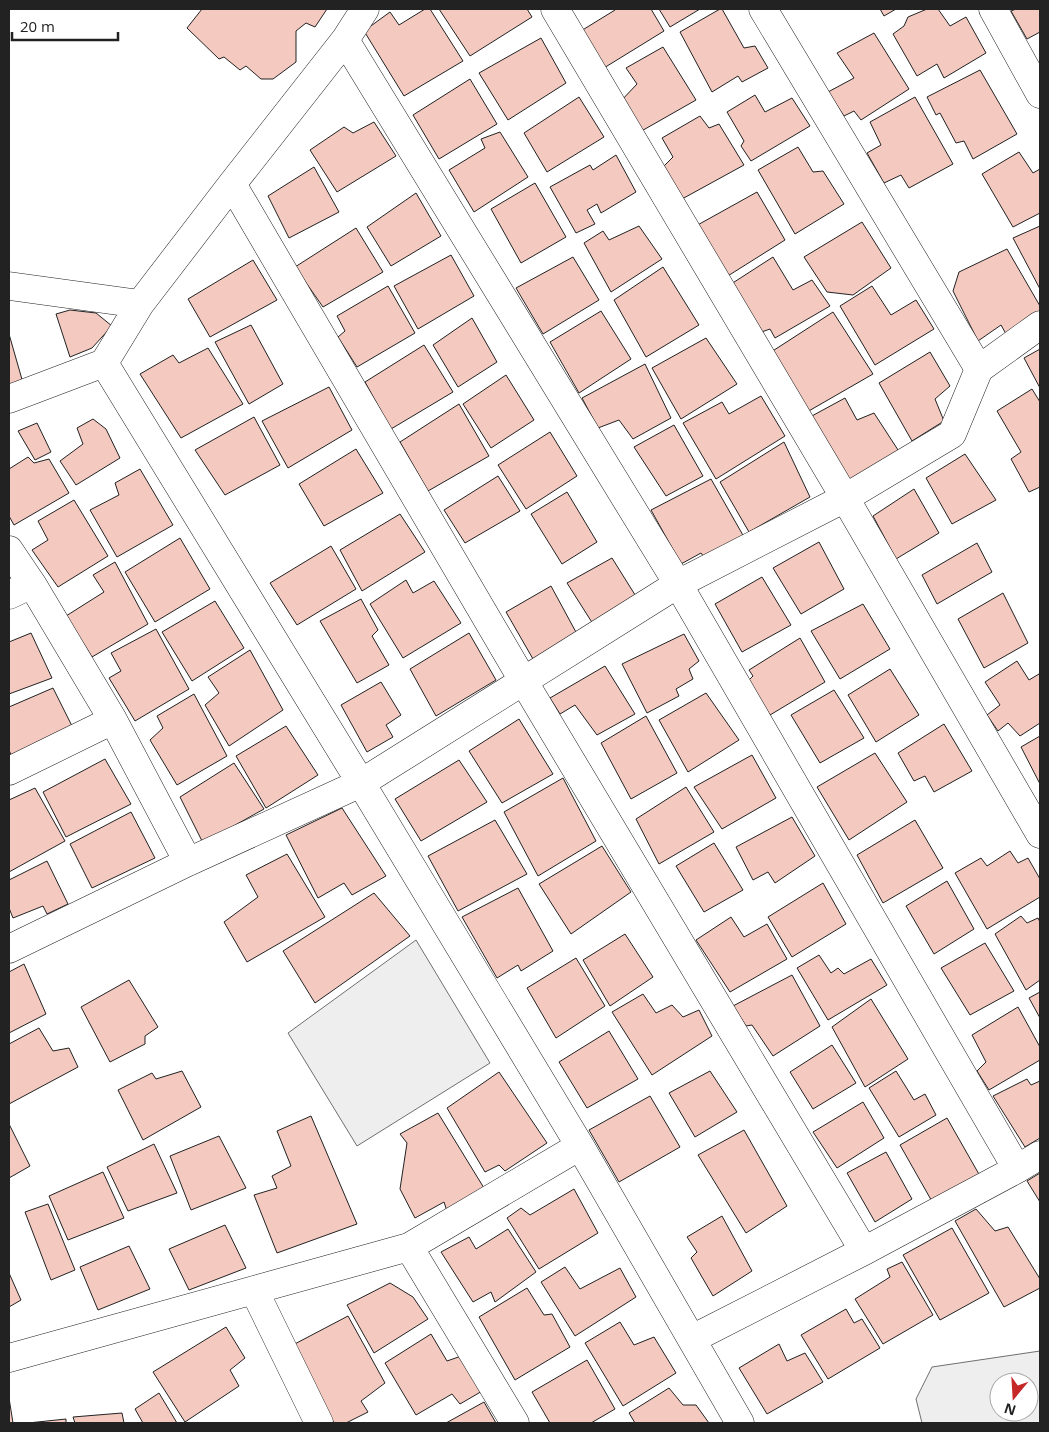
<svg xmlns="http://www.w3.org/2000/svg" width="1049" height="1432" viewBox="0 0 1049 1432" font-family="'Open Sans',sans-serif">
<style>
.green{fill:#eee;stroke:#6f6f6f;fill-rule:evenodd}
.building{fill:#f3c9c0;stroke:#222}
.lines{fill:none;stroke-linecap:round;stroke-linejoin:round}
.minor-casing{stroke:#222;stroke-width:29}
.minor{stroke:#fff;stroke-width:28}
</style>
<rect width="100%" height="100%" fill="#fff"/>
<path class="green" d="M416,940L490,1063L357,1146L288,1033Z
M1040,1351V1423H922L916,1399L932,1367ZM999,1382H1029V1412H999Z"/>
<path class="building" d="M202,9H327L315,27L306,23L296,31V62L273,79H261L246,66L240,70L224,57L219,59L187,28Z
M425,9H430L463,61L404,96L364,31L390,12L399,25Z
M439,9H527L532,17L470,56Z
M615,9H651L664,31L599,71L576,34L615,10Z
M659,9H700L670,27Z
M720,9H722L744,48L755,46L768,68L742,82L738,76L712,92L680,32Z
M880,9H896L884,16Z
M927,9H938L950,26L966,17L986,53L944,78L937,64L917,76L893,34L904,26L908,17Z
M1016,9H1040V32L1027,39L1011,11Z
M874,33L909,89L861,120L854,111L844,116L828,92L854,78L837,53Z
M541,38L566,83L508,120L479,73Z
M663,47L696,100L638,133L619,103L637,84L626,68Z
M980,70L1017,134L973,159L964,141L956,143L940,113L936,115L927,97Z
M470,79L497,124L439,159L413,115Z
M755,95L765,112L792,98L810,126L751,161L741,146L744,141L727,112Z
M579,97L604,137L547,172L524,133Z
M915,97L953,164L909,188L901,175L884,183L867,153L881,145L870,122Z
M700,116L709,128L719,124L744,165L682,199L662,168L673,157L662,138Z
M374,122L396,156L337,192L310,150L344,127L353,133Z
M500,132L528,177L474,212L449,170L485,148L481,139Z
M798,147L813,172L823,171L844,204L795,234L758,170Z
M1019,152L1033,173L1040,169V213L1013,227L982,174Z
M616,155L636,192L601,213L597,204L587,210L595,224L576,233L550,187L590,165L593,170Z
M314,167L339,212L289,238L268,196Z
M535,183L566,237L521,263L491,209Z
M757,192L785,240L723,279L694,227Z
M416,193L441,236L391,266L367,227Z
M862,222L891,268L853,295L827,292L804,257Z
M639,226L662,259L611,292L584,243L603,231L609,240Z
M1040,226V289L1013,238Z
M356,228L383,272L323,307L295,267Z
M1007,249L1040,306V315L1006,334L1001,325L978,341L953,291L959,272Z
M451,255L474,296L418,329L394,286Z
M573,257L599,300L543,334L516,288Z
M773,257L793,290L812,280L830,306L775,338L770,329L756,334L728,286Z
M253,260L277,300L210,337L188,299Z
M663,267L699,325L646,357L614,300Z
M388,286L415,333L357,367L338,337L345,331L337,316Z
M872,286L891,315L916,300L934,329L875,365L840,306Z
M70,310L96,313L112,326L92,348L70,357L56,314Z
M601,311L631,359L579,393L550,342Z
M833,312L873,374L807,412L768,354Z
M472,318L497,362L458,387L433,345Z
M251,325L283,384L249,404L215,342Z
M9,334L23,383L9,387Z
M706,338L737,384L681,419L652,368Z
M424,345L453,392L391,429L365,382Z
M208,348L243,404L181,438L140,374L173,355L179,363Z
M1040,349V388L1024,358Z
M930,352L950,386L935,399L944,421L912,441L879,383Z
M645,364L671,418L633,439L619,420L598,428L582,398Z
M506,375L534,420L491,448L463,404Z
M329,387L352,430L288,468L262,421Z
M1032,389L1040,402V487L1029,492L1011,459L1021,452L997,411Z
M761,396L785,436L716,479L683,423L722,402L729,414Z
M845,398L857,420L874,413L900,453L849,483L810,417Z
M459,404L489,456L428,491L400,442Z
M254,417L280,465L225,495L195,450Z
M93,419L106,429L120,458L76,485L60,461L83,444L77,428Z
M37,423L51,452L35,460L18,431Z
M674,425L703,476L666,496L634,447Z
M550,432L577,476L526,509L498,465Z
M784,442L810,497L749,532L720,482Z
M356,449L383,493L324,526L299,484Z
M965,454L996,500L952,524L926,478Z
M28,457L34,463L49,459L69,493L14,525L9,516V469Z
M140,469L173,525L117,557L90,510L119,495L115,483Z
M498,476L520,511L465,543L444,510Z
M711,479L744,537L706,560L701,553L681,564L651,510Z
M914,489L939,533L896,559L873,516Z
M567,492L597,542L562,564L531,514Z
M74,500L108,556L58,587L32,550L48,540L38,521Z
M400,514L425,552L362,591L340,550Z
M180,538L210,589L155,622L125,572Z
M819,542L844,589L801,614L773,568Z
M977,543L992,572L937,604L922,575Z
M331,546L356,589L297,625L270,583Z
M612,558L637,598L593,624L567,583Z
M115,562L148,624L92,657L66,616L104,592L93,575Z
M762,577L791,625L742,652L715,604Z
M406,580L413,593L434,581L461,623L403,658L370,604Z
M551,586L577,634L533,659L506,612Z
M1003,593L1028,643L984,668L958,619Z
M361,599L378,630L372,636L389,665L357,683L320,621Z
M215,601L244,648L192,681L162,632Z
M863,604L890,649L840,679L811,631Z
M156,629L189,689L135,721L109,678L121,671L111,653Z
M31,633L52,678L9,694V642Z
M469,633L496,680L436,716L410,669Z
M684,634L699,661L689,669L693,679L676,689L679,696L647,713L622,664Z
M800,638L825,682L770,715L747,682L753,676L749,670Z
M250,650L283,710L229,746L205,705L219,693L208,677Z
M1017,661L1029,680L1039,674L1040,676V723L1020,736L1008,723L998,731L987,715L1000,705L985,682Z
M605,666L635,714L597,735L575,705L560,714L550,698Z
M890,669L919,715L876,742L848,695Z
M381,682L401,715L386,725L393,737L367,752L341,705Z
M53,688L73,728L11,755L9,750V707Z
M834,690L864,738L820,763L791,715Z
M706,693L739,740L688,772L659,720Z
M194,694L227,756L177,785L150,740L163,728L157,716Z
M646,716L677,773L631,799L601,743Z
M519,719L553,774L502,803L469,751Z
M944,724L972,771L934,792L925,776L914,781L898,753Z
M286,726L318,775L266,808L236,756Z
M1040,736V784L1021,747Z
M875,753L907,802L849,840L817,787Z
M752,755L776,798L722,829L694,787Z
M105,759L131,804L66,837L43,792Z
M459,760L487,802L421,841L395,799Z
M234,763L264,809L203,843L180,797Z
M563,778L596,841L538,876L504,812Z
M686,787L714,832L659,864L636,819Z
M35,788L65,841L9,872V800Z
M342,808L386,876L352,895L344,883L318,898L286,835Z
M131,812L155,858L92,888L70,844Z
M792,817L815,856L775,883L768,872L753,880L736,847Z
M495,820L527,874L458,911L428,856Z
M915,820L943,868L883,903L857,855Z
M714,843L743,890L704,912L676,866Z
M602,846L631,892L571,934L539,884Z
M1010,851L1018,863L1028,858L1040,879V897L987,929L955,873L981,858L987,866Z
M287,854L325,917L247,962L224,922L258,897L246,875Z
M47,861L68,904L47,914L43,906L13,918L9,908V880Z
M947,881L974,929L934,954L906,906Z
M823,883L846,924L792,957L768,917Z
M518,888L553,951L521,971L518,965L497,978L462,917Z
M374,893L410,936L315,1003L283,951Z
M1021,916L1027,923L1038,918L1040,922V980L1026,990L995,934Z
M731,917L744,937L767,924L787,959L730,992L696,940Z
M625,934L653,977L610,1006L583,960Z
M985,943L1014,991L970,1015L941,968Z
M819,955L831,973L838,968L844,974L871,959L887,985L828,1020L797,968Z
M576,958L605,1006L556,1038L527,988Z
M24,964L46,1014L9,1033V972Z
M792,975L820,1026L773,1056L752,1025L746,1026L733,1006Z
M129,980L158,1027L145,1036V1044L110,1062L81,1007Z
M1040,992V1018L1029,998Z
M643,994L656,1013L672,1005L683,1017L699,1010L712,1036L652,1075L612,1012Z
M871,999L908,1059L865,1087L832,1027Z
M1018,1007L1040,1047V1060L989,1090L977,1071L986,1062L972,1035Z
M39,1028L53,1051L69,1048L78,1067L9,1104V1044Z
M609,1031L638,1079L587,1108L559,1062Z
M832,1045L856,1083L813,1109L790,1072Z
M182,1071L201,1107L143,1140L118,1090L152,1073L156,1079Z
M710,1071L737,1112L695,1137L669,1093Z
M896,1071L914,1100L925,1094L936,1115L899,1137L869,1088Z
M499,1072L547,1143L505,1171L499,1165L485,1172L447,1108Z
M1027,1079L1031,1085L1040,1081V1138L1025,1147L993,1096Z
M650,1096L680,1147L619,1182L589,1130Z
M863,1102L884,1138L837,1168L813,1132Z
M438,1113L484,1188L447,1211L444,1202L415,1218L400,1189L407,1143L400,1134Z
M311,1116L357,1224L277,1253L254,1195L277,1188L272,1176L291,1166L277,1131Z
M947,1118L980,1176L934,1205L900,1145Z
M9,1124L30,1166L9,1178Z
M744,1130L787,1206L746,1233L698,1155Z
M219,1136L246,1188L191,1210L170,1156Z
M154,1144L177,1193L128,1211L107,1167Z
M886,1152L912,1199L875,1222L847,1173Z
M103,1172L124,1218L68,1240L49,1196Z
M1040,1173V1202L1027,1181Z
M574,1189L598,1233L539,1269L507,1218L521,1208L530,1215Z
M48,1204L75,1270L51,1280L25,1212Z
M976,1209L995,1231L1008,1227L1040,1279V1288L1004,1307L955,1221Z
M722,1216L752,1271L713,1296L691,1258L697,1252L687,1237Z
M225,1225L246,1268L189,1290L169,1249Z
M952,1228L989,1293L940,1320L903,1255Z
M508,1229L536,1272L495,1302L491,1292L473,1302L441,1252L469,1237L476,1249Z
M129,1246L150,1289L98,1310L80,1267Z
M902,1262L933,1315L883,1344L855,1299L890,1277L887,1269Z
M565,1267L580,1289L620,1268L636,1297L575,1336L541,1282Z
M9,1273L21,1300L9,1307Z
M390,1283L413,1297L428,1319L374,1353L347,1305Z
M527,1288L544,1315L552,1314L570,1347L515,1380L479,1317Z
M846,1309L854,1323L862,1319L880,1348L828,1379L801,1335Z
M348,1316L385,1383L361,1401L368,1412L346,1423H334L289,1347Z
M620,1322L634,1345L654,1337L676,1373L623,1406L585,1343Z
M226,1327L245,1358L230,1370L239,1386L185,1422L153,1372Z
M431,1334L447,1361L464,1355L484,1390L460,1404L452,1394L416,1415L385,1363Z
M779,1344L787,1361L805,1353L823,1382L767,1414L739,1368Z
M587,1360L615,1409L591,1423H550L532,1392Z
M669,1388L683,1405H696L709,1423H635L629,1413Z
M159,1393L177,1423H143L135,1409Z
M9,1398L13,1423H9Z
M484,1402L496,1423H446Z
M122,1413L124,1423H75L73,1417Z
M66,1419V1423H28Z"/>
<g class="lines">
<g class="minor-casing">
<path id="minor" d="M555,9L845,498L1040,834
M763,9L979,369
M993,9L1040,94
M345,40L678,584L1017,1169
M232,184L524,682L864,1251
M9,286L140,304
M104,363L361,783L580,1146L740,1423
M9,399L104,363L140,304L232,184L345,40L365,9
M9,550L32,584L113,720L188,862
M9,595L32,584
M9,771L113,720
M9,949L188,862L361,783L678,584L845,498L952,434L979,369L1040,325
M409,1247L515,1423
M254,1290L319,1423
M692,1339L864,1251L1017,1169L1040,1155
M9,1358L409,1247L580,1146"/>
</g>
<use href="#minor" class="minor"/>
</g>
<rect width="1049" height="1432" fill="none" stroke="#222222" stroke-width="20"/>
<g transform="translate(1014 1397) rotate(198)"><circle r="24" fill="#ffffff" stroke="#a7a7a7"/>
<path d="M0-4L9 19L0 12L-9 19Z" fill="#c62828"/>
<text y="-8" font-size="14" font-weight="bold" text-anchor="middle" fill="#222222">N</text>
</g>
<path d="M12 32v8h106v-8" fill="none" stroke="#222222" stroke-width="2.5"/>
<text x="20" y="32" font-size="15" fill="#222222" stroke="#ffffff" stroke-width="4" paint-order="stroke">20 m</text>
</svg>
